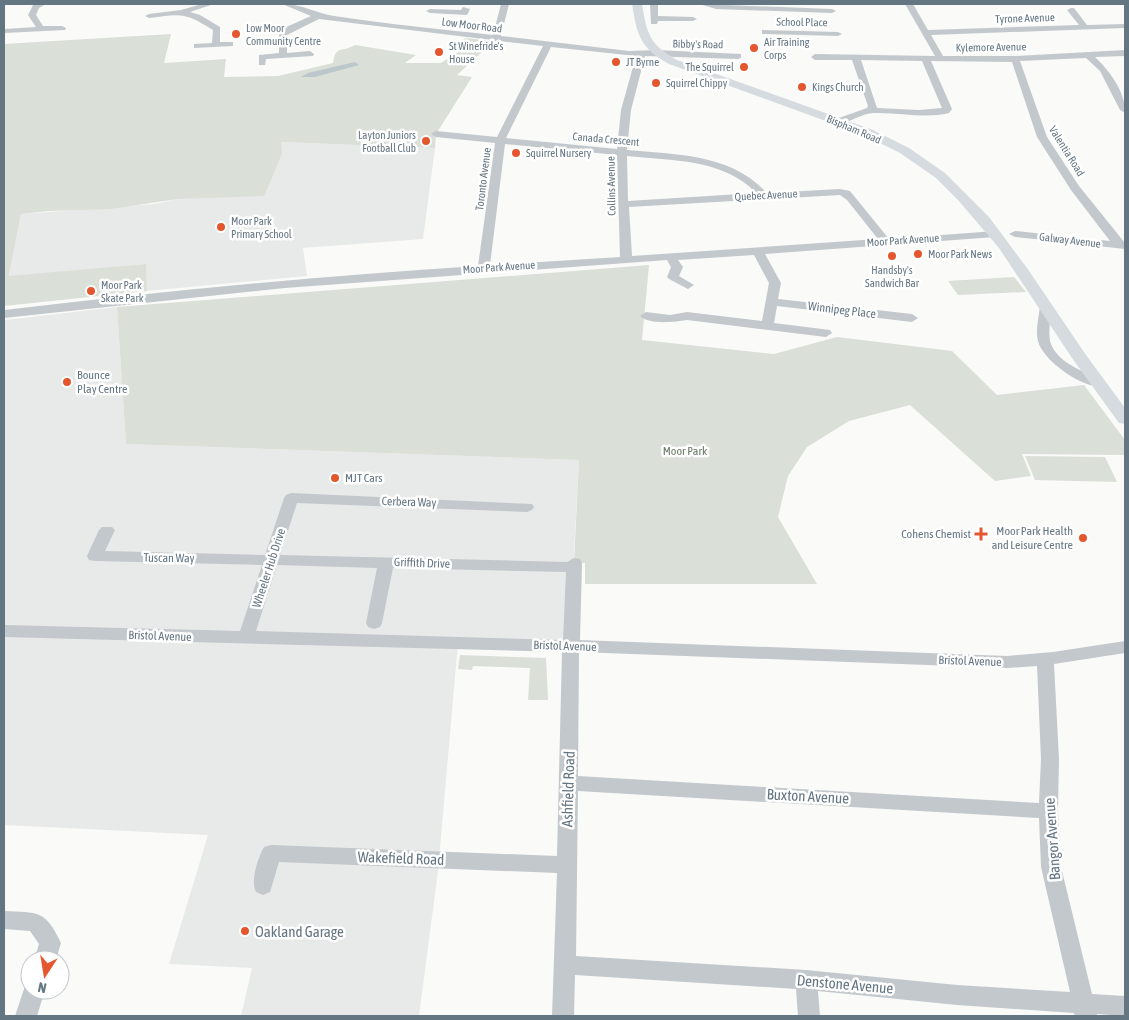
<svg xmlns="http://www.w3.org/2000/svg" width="1129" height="1020" viewBox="0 0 1129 1020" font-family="'Asap Condensed',sans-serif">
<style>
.built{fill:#e8e9e9}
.green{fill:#dadfd7}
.water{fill:#bbc7cb}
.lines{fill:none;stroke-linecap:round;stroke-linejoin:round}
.minor{fill:#c3c8cc;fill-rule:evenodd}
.major{fill:#d6dbdf;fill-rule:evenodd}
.poi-dot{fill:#e4572e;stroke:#fff;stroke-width:2}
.labels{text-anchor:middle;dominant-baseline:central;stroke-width:5;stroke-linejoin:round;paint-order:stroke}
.far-street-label{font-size:11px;fill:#657683;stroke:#fff}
.far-poi-label{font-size:11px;fill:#657683;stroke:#fff;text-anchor:start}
.street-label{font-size:12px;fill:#657683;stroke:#fff}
.poi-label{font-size:12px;fill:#657683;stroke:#fff;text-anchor:start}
.park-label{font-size:12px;fill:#687a64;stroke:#fff}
.near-street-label{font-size:15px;fill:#657683;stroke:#fff}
.near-poi-label{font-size:15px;fill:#657683;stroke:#fff;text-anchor:start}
</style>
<rect width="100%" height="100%" fill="#fafaf8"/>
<path class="built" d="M280,142L435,148L423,239L303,248L307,276L147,291L146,264L9,277L21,214L154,204L178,199L212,197Z
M117,307L126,444L579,460L569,646L458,643L438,871L419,1016H241L252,968L169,964L208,835L4,825V320Z"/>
<path class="green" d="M171,34L164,63L226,59L224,77L278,76L333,63C336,44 342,53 355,45L416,55L405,63H441L463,49L465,46L461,41L466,38L494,41L457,75L472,77L436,134L435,148L281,142L282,154L264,196L178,199L110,209L49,211L21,214L9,276L146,264L147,291L4,306V44Z
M649,265L642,340L774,354L837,337L952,351L997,395L1084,385L1125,440V455L1022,454L1031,476L995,481L910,405L849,421L807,447L788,476L778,517L817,584H585V563H574L579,460L126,444L117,307Z
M1014,277L1026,292L958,295L948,281Z
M1025,456L1105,457L1117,482L1035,480Z
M460,655L546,658L548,700H528L530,668L473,666L472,670L458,669Z"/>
<path class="water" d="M355,62L359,65L315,77H301L308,73Z"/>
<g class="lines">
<path class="minor" d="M36,4H46L39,8L36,15L43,26H62L66,28L65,30L4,33V29L36,27L28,15L33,5Z
M202,4H214L190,12L200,15L220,27V42H233V46L194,48V44L212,43L213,30C184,12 182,14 149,18L145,16L149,14L181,10Z
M282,4C299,3 316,13 334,16C386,24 440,29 493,35L501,4H509L501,36L629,51L656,50L741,54V58L738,59L645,56L631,110L627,150C677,155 730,153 767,193L840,189L850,191L889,239L995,231L1001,234L995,237L765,254L781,283L778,299L912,314L918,318L912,322L777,306L774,323L830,330L832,333L826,337L687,320C675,322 649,325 640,316L646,312L670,315L687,312L762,321L769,283L754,255L678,260L683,267L679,276L694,285L688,289L669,279L667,277L671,267L667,260L285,288L4,318V310C162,291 320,276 478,266L495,143L436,137L431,134L436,131L497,137L543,46L499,41L496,43L492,40L319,19L287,35V53L310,51L314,54L313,56L266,59L265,65H259V55L279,53V34L284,28L311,16ZM551,47L636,56L621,110L617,149L506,138ZM505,144L617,155L620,257L490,265ZM627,156C671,161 723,158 756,193L628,201ZM840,195L847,200L878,239L632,256L629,207Z
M650,4H658V16L693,17L697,19L693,21H658L657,24H651Z
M699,4L832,9L836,11L832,13L716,9Z
M905,4H913L928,30L1079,25L1067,10L1071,8H1074L1087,25L1125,24V28L931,35L943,56H1015L1125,50V56L1095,57C1110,71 1126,93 1125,113L1120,110L1100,71L1086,58L1020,61L1047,137L1079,186L1125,243V249L1015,237L1009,234L1015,231L1110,241L1071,190L1037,137L1012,62L931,61L952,109L949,113C924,119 899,112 874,113C861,113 848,125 836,123V119L867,108L868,106L852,60H815L811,57L815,54L935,56ZM861,60L922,61L942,108L919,110L877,108Z
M463,7L470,9L467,15L430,13L426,11L430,9L461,10Z
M762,30L838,32L842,34L838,36L765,34H762Z
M1046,302L1052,306C1051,317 1048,330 1050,341C1056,363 1085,372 1103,380L1105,383L1103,386C1084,390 1042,360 1038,341C1035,330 1039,317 1040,306Z
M291,493L532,504L534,507L532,510L527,512L297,503L280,555L567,562L574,558L580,559L582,563L580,640L1007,656L1053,652L1125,641V653L1054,664L1059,759L1058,811L1061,867L1092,994L1125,996V1016L1097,1014V1016H1075L1074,1013L957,1005L818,991L820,1016H798L796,989L575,975L574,1016H552L557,873L279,862L270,892L263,895L256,892C250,881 258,858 264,847L271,845L557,856L562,652L4,637V625L240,631L262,565L95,561L89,560L87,556L99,530L102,527H112L115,530L105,551L265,555L284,498L286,495ZM277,565L377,568L366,623L368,627L374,629L380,627L382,623L393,568L566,572L563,640L256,631ZM579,652L1007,668L1037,666L1041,759L1039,803L578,776ZM578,791L1039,818L1041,867L1070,992L957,985L806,970L576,956Z
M4,911C38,913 45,909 61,943L56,960H34L39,944L30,931L4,929Z
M30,982V990H45L37,1016H15L26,983Z"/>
<path class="major" d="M632,4H642C647,34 649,44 677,60L873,130L909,148L945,173L989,217L1027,268L1086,355L1125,408V424L1119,423L1072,358L999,248L958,200L936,178L900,153L864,135L669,64C640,48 637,35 632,4Z"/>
</g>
<g class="poi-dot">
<circle cx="236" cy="34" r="5"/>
<circle cx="754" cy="48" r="5"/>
<circle cx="439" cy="52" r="5"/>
<circle cx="616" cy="62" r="5"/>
<circle cx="744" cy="67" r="5"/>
<circle cx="656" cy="83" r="5"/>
<circle cx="802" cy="87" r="5"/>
<circle cx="426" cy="141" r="5"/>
<circle cx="516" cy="153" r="5"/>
<circle cx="221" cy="227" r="5"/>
<circle cx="918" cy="254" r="5"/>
<circle cx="892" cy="256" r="5"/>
<circle cx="91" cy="291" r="5"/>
<circle cx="67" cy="382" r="5"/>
<circle cx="335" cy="478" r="5"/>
<path d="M978.5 526.5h5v5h5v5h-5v5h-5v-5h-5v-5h5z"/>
<circle cx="1083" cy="538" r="5"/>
<circle cx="245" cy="931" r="5"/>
</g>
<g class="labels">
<g class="far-street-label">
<text transform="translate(1025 18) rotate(-2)">Tyrone Avenue</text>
<text transform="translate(802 22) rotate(1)">School Place</text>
<text transform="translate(472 25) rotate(7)">Low Moor Road</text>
<text transform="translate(698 44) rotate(1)">Bibby's Road</text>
<text transform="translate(991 47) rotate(-1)">Kylemore Avenue</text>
<text transform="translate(854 129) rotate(23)">Bispham Road</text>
<text transform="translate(606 139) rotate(5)">Canada Crescent</text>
<text transform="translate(1067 151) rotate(58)">Valentia Road</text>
<text transform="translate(483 179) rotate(-83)">Toronto Avenue</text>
<text transform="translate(611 186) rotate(-91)">Collins Avenue</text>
<text transform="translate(766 195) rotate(-3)">Quebec Avenue</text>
<text transform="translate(903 240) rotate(-4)">Moor Park Avenue</text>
<text transform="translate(1070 240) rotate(7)">Galway Avenue</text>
<text transform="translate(499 267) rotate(-4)">Moor Park Avenue</text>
</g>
<g class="far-poi-label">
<text x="246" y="28">Low Moor<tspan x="246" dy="13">Community Centre</tspan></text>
<text x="764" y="42">Air Training<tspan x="764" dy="13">Corps</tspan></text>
<text x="449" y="46">St Winefride's<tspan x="449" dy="13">House</tspan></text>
<text x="626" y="62">JT Byrne</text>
<text x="734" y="67" text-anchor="end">The Squirrel</text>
<text x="666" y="83">Squirrel Chippy</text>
<text x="812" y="87">Kings Church</text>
<text x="416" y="135" text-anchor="end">Layton Juniors<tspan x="416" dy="13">Football Club</tspan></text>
<text x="526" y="153">Squirrel Nursery</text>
<text x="231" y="221">Moor Park<tspan x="231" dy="13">Primary School</tspan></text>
<text x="928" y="254">Moor Park News</text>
<text x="892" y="270" text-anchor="middle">Handsby's<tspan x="892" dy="13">Sandwich Bar</tspan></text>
<text x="101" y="285">Moor Park<tspan x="101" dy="13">Skate Park</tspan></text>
</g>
<g class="street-label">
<text transform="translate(842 310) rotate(7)">Winnipeg Place</text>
<text transform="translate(409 502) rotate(2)">Cerbera Way</text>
<text transform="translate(169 558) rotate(1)">Tuscan Way</text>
<text transform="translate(422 563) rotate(2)">Griffith Drive</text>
<text transform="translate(269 568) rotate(-72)">Wheeler Hub Drive</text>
<text transform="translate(160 636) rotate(2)">Bristol Avenue</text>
<text transform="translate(565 646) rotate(2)">Bristol Avenue</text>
<text transform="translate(970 661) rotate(2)">Bristol Avenue</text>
</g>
<g class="poi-label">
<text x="77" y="375">Bounce<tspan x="77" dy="14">Play Centre</tspan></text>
<text x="345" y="478">MJT Cars</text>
<text x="1073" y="531" text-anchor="end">Moor Park Health<tspan x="1073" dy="14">and Leisure Centre</tspan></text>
<text x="971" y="534" text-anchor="end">Cohens Chemist</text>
</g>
<g class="park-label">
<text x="685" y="451">Moor Park</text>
</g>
<g class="near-street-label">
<text transform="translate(568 789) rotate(-88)">Ashfield Road</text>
<text transform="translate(808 796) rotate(3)">Buxton Avenue</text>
<text transform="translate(1052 839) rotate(-94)">Bangor Avenue</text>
<text transform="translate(401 858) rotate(2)">Wakefield Road</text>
<text transform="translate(845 984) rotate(5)">Denstone Avenue</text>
</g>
<g class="near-poi-label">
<text x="255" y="931">Oakland Garage</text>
</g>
</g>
<rect width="1129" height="1020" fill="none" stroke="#657683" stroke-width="10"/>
<g transform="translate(45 975) rotate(192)"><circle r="24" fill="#ffffff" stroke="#c1c8cd"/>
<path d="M0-4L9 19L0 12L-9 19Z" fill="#e4572e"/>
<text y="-8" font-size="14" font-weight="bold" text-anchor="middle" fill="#657683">N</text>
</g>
</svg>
